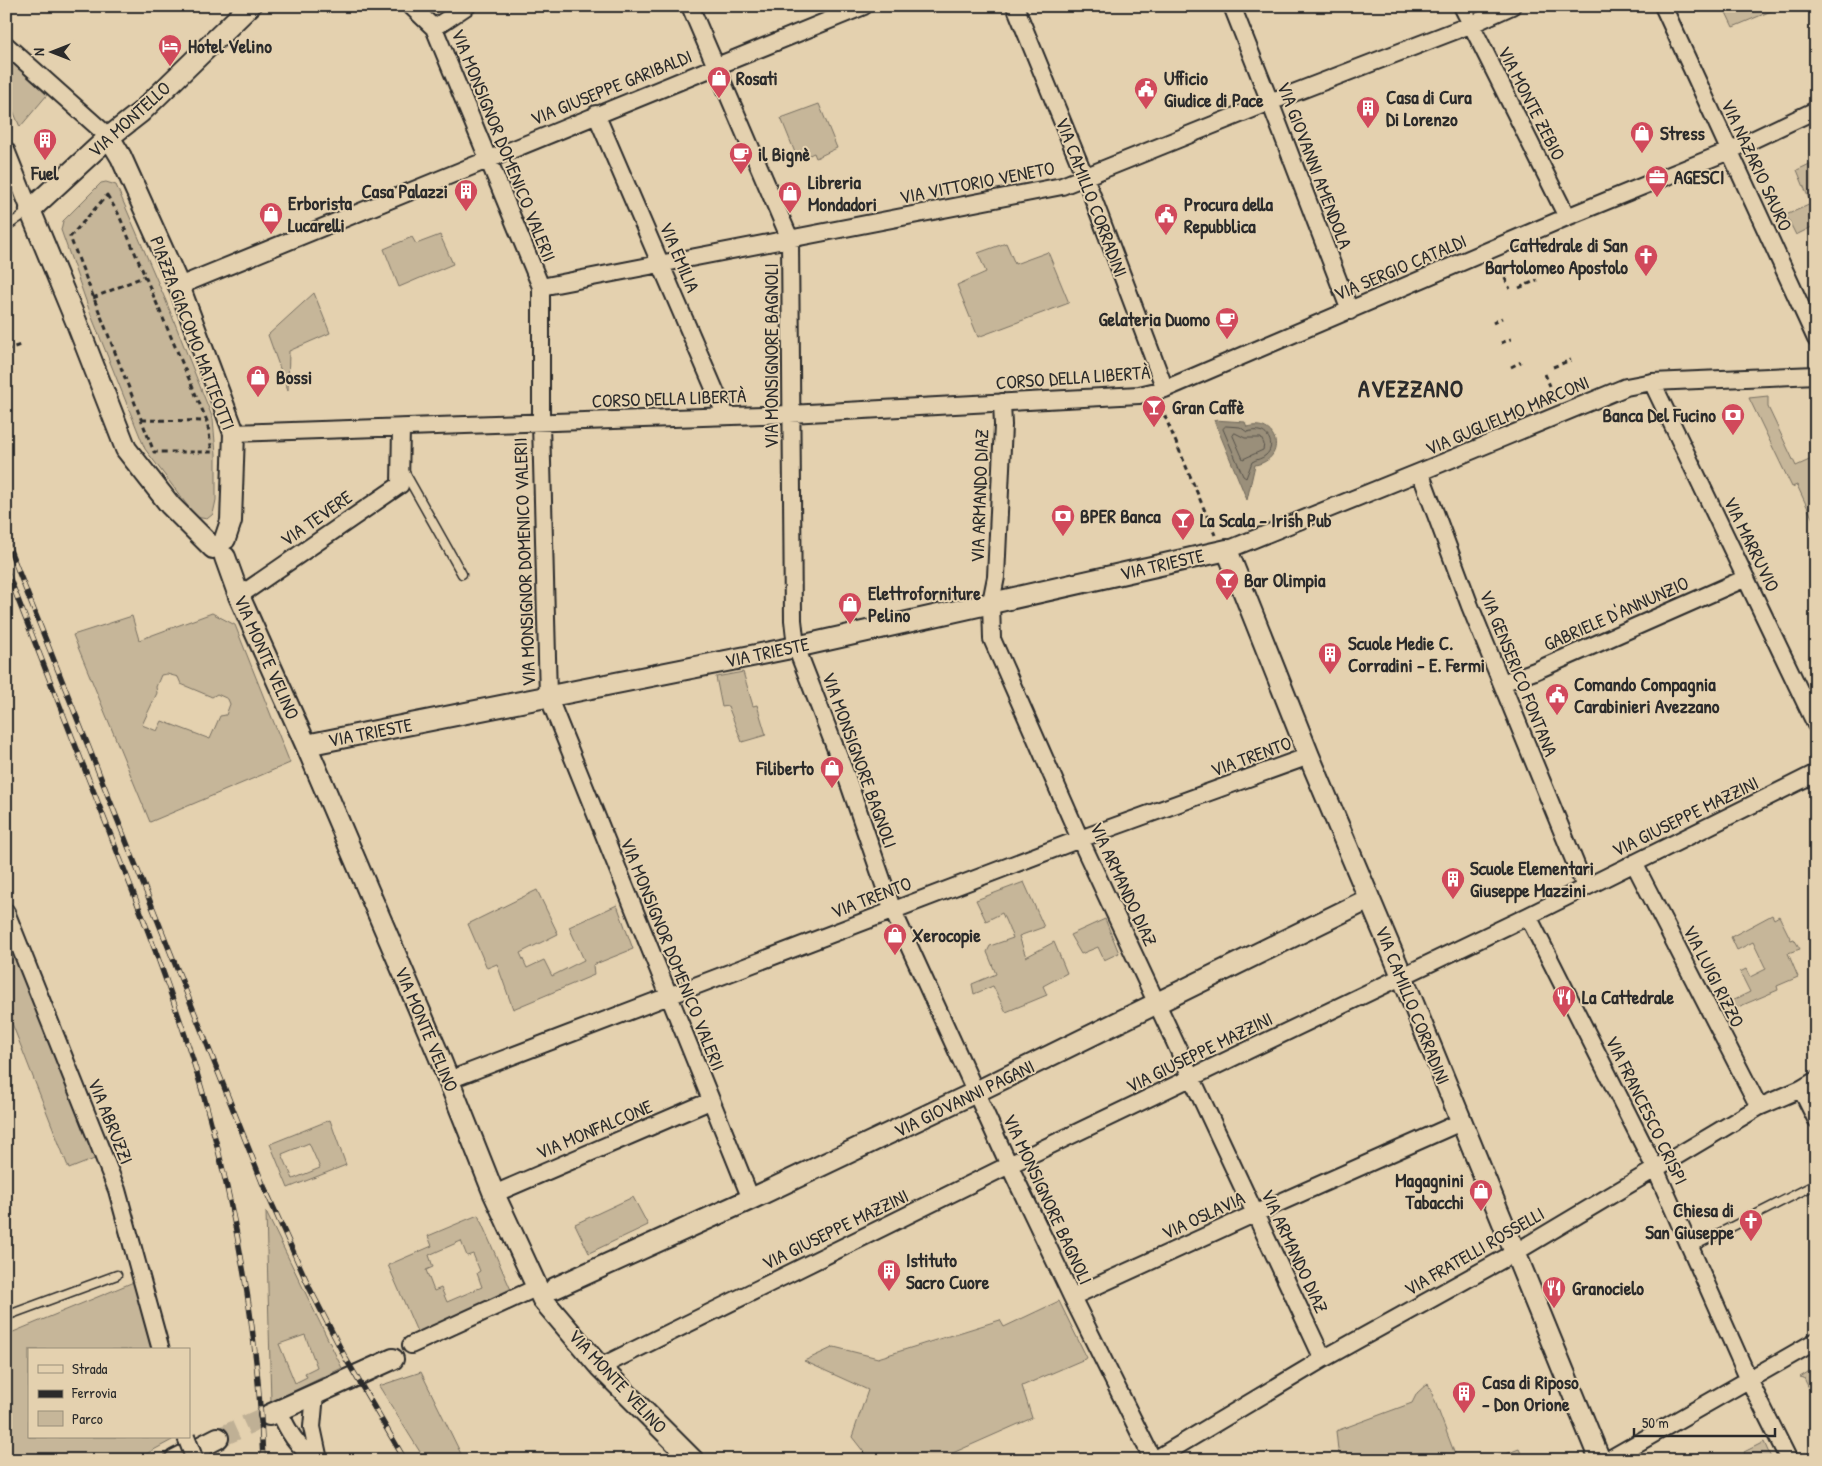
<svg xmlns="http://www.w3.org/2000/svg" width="1822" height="1466" viewBox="0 0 1822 1466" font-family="'Patrick Hand',sans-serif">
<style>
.green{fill:#c6b699;stroke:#787062;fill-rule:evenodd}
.water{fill:#9a8f7a;stroke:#6e675a}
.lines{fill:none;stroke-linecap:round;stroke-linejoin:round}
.shore{stroke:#57534b;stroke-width:1}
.tertiary-tunnel{stroke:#bfb095;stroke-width:20;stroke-dasharray:20 10;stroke-linecap:butt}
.service-casing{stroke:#2b2b2b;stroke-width:11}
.minor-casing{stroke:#2b2b2b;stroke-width:20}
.tertiary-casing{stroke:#2b2b2b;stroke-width:24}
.path{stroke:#2b2b2b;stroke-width:3;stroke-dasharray:5 4;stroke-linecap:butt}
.service{stroke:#e4d1af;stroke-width:8}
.minor{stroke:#e4d1af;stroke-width:16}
.tertiary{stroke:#e4d1af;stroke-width:20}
.rail-casing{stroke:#2b2b2b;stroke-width:5.5}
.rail{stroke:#e4d1af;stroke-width:4;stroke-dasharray:11;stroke-linecap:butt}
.minor-bridge-casing{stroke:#2b2b2b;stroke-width:20;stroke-linecap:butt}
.minor-bridge{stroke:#e4d1af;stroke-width:16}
.labels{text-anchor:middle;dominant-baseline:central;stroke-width:4;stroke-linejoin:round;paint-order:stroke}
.poi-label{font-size:19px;font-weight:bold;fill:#2b2b2b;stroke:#e4d1af;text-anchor:start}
.street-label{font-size:19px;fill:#2b2b2b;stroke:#e4d1af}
.district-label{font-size:24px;font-weight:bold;letter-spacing:1px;fill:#2b2b2b;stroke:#e4d1af}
</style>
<rect width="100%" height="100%" fill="#e4d1af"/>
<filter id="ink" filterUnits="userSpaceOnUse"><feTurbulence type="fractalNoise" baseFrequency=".02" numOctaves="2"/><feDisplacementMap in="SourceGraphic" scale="10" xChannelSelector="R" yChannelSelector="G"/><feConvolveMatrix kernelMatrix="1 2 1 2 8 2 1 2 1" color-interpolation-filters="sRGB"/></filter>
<g filter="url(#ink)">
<path class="green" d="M1723,6H1783L1733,27Z
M6,57L47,95L20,127L6,94Z
M819,104L837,148L816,158L814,153L798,160L781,118Z
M1816,161V225L1796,235L1786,215L1811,204L1797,170Z
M106,182L116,185L166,301L213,419L216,454V500L213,514L207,519L196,517L145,449L91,315L61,230L63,221L101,183Z
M440,235L453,264L399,287L384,249L412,237L416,244Z
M1006,243L1015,264L1048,252L1069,303L978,337L957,285L986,272L978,253Z
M314,293L330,333L289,351L288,391L268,335Z
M1768,396V407L1796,466L1816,457V526L1797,485L1792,487L1749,398Z
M212,613L235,625L290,763L150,822L73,635L132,616L139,640ZM167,674L178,677L181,684L212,697L217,694L228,699L230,704L226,715L220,716L210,739L162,721L157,731L142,725L157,693L156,687L161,675Z
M743,672L753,706L757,705L766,735L742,742L728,706L722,707L716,677Z
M1024,882L1044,927L1019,936L1026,957L1054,942L1067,973L1043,986L1047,995L1006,1012L993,986L974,994L972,984L996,974L987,952L990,946L1013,938L1002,913L986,921L976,900Z
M537,890L558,934L520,953L527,968L544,960L552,976L584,960L569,927L617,905L633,949L593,965L594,975L513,1009L497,964L487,968L468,924Z
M1772,915L1774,919L1779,916L1791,940L1794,939L1800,949L1788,953L1798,977L1777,986L1778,990L1724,1013L1719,1007L1750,992L1740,972L1746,969L1750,977L1766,969L1753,942L1737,950L1731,937Z
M1105,919L1119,953L1104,960L1098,947L1081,954L1070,935Z
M6,934L97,1158L69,1169L6,1008Z
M330,1120L346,1165L288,1188L270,1144ZM309,1143L320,1168L293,1179L282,1154Z
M633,1197L648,1225L589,1253L575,1224Z
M266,1212L342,1368L271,1402ZM305,1335L317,1367L305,1373L307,1377L295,1383L279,1344Z
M478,1215L511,1290L418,1334L388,1265L432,1246L428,1236ZM461,1241L467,1256L473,1254L480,1271L477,1273L482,1287L447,1302L441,1288L434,1291L426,1270L433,1267L429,1255Z
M136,1281L154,1350H29V1437H173L172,1440L135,1460H6V1335Z
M1059,1301L1087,1358L1022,1386L1032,1418L937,1460H870L852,1437L868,1390L804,1361L834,1347L878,1358L1000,1320L1004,1327Z
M1816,1367V1403L1804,1378L1800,1377Z
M421,1372L464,1460H425L379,1386Z
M1428,1383L1457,1460H1342L1338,1450L1336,1431L1412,1403L1417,1393Z
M1764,1442L1772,1460H1735L1745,1455L1744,1452Z
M1519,1449L1524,1460H1485L1500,1455L1501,1456Z"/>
<path class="water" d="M1214,420L1245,422L1247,427C1278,418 1288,459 1255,465L1247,500Z"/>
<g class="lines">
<path class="shore" d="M1226,426L1240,427L1247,432C1251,431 1255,430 1259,431C1270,433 1275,447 1266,455C1262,459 1257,459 1252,462L1246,478L1243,476L1223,429Z
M1235,433L1245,438H1261L1264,444L1263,450L1243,459L1233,436Z"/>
<path class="tertiary-tunnel" d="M218,1438L269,1415"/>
<g class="service-casing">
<path id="service" d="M6,227L30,210
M404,471L462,574
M1690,1248L1816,1184
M6,1316L117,1275"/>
</g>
<g class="minor-casing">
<path id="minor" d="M411,6L434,28L541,287V423L548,696L751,1199
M690,6L790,239L793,620L796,647L847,778L893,911L1009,1165L1072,1297L1153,1460
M1015,6L1085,177L1165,389
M1232,6L1270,102L1350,311
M1462,6L1567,217
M1663,6L1816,339
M434,28L467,6
M6,45L109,137
M596,114L726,416
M6,150L30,210
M179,286L864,6
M541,287L1062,186L1270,102L1470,25L1512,6
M1652,382L1816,725
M1002,402L1003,425L996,577L991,602L992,639L1080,839L1323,1359
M234,433L790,414L1139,395L1165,389L1567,217L1729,151L1816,110
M1420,472L1470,606L1585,887
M1227,550L1420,472L1626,387L1652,382L1816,375
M239,596L400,485L401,428
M1502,683L1535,671L1746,578
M1634,863L1759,1107
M6,912L117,1190L161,1350
M1528,916L1655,1168L1749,1380L1789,1460
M449,1080L1080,839L1309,756
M1801,1089L1816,1119
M494,1194L710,1101
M1072,1297L1256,1213L1461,1122
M411,1345L538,1287
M600,1367L1009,1165L1528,916L1816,773
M315,1394L312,1427L319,1460
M279,1411C289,1433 296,1445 316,1460
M1154,1460L1323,1359L1516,1252L1759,1107L1801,1089L1816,1080
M1608,1460L1816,1341"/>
</g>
<g class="tertiary-casing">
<path id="tertiary" d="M109,137L121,157L179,286L234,433L231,521L225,539
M213,548L170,505L126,449L76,321L30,210L109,137L141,112L250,6
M225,557L239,596L306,745L439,1056L494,1194L543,1300L600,1367L693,1460
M306,745L796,647L1227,550L1309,756L1402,976L1600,1460
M555,1288L751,1199L976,1092L1369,899
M269,1415L393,1359
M175,1460L218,1438"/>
</g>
<path class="path" d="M107,195L118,213L207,421L212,452H154L70,237Z
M1501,270L1510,289
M1519,288L1537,280
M93,298L145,276
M1493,323L1502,318
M1501,343L1511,339
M6,350L20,345
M1511,367L1521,362
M1553,367L1571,360
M1545,374L1550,386
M1161,407L1215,535
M142,420L207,421"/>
<use href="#service" class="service"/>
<use href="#minor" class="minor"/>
<use href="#tertiary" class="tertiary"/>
<g class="rail-casing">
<path id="rail" d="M6,540L262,1182L310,1289L346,1359L405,1460
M6,569C38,650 70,732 102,813C140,909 178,1005 206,1104C238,1219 259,1340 263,1460"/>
</g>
<use href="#rail" class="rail"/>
<g class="minor-bridge-casing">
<path id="minor-bridge" d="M186,1437L195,1460"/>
</g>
<use href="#minor-bridge" class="minor-bridge"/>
</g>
</g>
<defs>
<g id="hotel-pin" transform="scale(1.25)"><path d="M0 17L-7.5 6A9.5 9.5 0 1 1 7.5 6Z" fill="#d1495b" stroke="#e4d1af"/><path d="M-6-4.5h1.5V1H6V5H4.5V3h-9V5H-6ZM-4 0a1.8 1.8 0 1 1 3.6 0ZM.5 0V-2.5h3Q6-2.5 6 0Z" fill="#fff"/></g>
<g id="shop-pin" transform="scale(1.25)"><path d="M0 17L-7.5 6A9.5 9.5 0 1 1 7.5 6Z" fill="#d1495b" stroke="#e4d1af"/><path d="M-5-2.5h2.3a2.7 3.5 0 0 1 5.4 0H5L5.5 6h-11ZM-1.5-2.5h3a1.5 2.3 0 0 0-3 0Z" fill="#fff"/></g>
<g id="civic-pin" transform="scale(1.25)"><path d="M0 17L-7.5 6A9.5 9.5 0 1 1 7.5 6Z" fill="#d1495b" stroke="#e4d1af"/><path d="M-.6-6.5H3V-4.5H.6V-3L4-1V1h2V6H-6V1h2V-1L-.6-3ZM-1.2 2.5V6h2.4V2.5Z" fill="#fff"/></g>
<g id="building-pin" transform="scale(1.25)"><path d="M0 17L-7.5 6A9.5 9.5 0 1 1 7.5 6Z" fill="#d1495b" stroke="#e4d1af"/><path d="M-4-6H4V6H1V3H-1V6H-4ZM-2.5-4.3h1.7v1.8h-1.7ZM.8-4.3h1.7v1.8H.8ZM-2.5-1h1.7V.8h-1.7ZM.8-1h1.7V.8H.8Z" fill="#fff"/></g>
<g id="cafe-pin" transform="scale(1.25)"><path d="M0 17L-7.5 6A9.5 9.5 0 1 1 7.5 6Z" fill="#d1495b" stroke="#e4d1af"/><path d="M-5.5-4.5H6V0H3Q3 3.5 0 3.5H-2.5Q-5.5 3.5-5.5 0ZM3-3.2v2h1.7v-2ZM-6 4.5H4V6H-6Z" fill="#fff"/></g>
<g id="office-pin" transform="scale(1.25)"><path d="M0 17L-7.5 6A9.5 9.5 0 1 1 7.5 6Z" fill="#d1495b" stroke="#e4d1af"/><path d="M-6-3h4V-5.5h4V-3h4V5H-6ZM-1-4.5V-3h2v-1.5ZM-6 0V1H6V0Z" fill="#fff"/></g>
<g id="church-pin" transform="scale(1.25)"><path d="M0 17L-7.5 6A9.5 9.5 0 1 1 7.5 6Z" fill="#d1495b" stroke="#e4d1af"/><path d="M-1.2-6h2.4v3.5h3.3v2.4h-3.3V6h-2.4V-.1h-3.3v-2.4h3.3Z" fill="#fff"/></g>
<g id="bar-pin" transform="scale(1.25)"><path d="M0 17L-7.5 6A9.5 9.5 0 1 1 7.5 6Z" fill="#d1495b" stroke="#e4d1af"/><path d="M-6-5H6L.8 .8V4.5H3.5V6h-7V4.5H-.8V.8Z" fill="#fff"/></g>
<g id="bank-pin" transform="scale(1.25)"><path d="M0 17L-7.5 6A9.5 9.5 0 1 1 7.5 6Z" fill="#d1495b" stroke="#e4d1af"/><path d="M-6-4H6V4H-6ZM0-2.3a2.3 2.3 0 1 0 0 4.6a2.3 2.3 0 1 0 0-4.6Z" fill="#fff"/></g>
<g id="restaurant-pin" transform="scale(1.25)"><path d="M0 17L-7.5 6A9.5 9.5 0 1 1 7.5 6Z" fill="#d1495b" stroke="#e4d1af"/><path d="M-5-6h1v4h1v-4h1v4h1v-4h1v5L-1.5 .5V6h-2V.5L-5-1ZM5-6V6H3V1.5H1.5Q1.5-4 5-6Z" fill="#fff"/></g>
</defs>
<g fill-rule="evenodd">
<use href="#hotel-pin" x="170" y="46"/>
<use href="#shop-pin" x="719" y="78"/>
<use href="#civic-pin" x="1146" y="89"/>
<use href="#building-pin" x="1368" y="108"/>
<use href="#shop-pin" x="1642" y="133"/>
<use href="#building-pin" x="45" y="140"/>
<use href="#cafe-pin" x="741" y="154"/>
<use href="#office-pin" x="1657" y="177"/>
<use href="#building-pin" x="466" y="191"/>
<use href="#shop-pin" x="790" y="193"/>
<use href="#shop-pin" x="271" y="214"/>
<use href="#civic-pin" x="1166" y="215"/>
<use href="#church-pin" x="1646" y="256"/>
<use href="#cafe-pin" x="1227" y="319"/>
<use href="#shop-pin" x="258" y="377"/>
<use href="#bar-pin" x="1154" y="407"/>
<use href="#bank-pin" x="1733" y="415"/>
<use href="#bank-pin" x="1063" y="516"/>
<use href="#bar-pin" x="1183" y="520"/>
<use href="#bar-pin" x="1227" y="580"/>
<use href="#shop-pin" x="850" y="604"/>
<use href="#building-pin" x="1330" y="654"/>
<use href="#civic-pin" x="1557" y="695"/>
<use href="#shop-pin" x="832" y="768"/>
<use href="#building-pin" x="1453" y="879"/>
<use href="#shop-pin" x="895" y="935"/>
<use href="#restaurant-pin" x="1564" y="997"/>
<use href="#shop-pin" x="1481" y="1191"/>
<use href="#church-pin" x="1751" y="1221"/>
<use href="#building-pin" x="889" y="1271"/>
<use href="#restaurant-pin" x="1554" y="1288"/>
<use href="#building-pin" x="1464" y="1393"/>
</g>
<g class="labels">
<g class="poi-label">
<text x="188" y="46">Hotel Velino</text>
<text x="736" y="78">Rosati</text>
<text x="1164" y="78">Ufficio<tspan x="1164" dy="22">Giudice di Pace</tspan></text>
<text x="1386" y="97">Casa di Cura<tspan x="1386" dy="22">Di Lorenzo</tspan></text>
<text x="1660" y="133">Stress</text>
<text x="758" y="154">il Bignè</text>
<text x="45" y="173" text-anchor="middle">Fuel</text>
<text x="1674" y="177">AGESCI</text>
<text x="808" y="182">Libreria<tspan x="808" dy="22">Mondadori</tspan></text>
<text x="448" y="191" text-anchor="end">Casa Palazzi</text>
<text x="288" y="203">Erborista<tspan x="288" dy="22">Lucarelli</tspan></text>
<text x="1184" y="204">Procura della<tspan x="1184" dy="22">Repubblica</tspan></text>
<text x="1628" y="245" text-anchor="end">Cattedrale di San<tspan x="1628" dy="22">Bartolomeo Apostolo</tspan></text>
<text x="1210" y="319" text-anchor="end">Gelateria Duomo</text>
<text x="276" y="377">Bossi</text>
<text x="1172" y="407">Gran Caffè</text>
<text x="1716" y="415" text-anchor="end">Banca Del Fucino</text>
<text x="1080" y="516">BPER Banca</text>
<text x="1200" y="520">La Scala - Irish Pub</text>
<text x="1244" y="580">Bar Olimpia</text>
<text x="868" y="593">Elettroforniture<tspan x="868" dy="22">Pelino</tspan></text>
<text x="1348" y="643">Scuole Medie C.<tspan x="1348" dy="22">Corradini - E. Fermi</tspan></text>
<text x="1574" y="684">Comando Compagnia<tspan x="1574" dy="22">Carabinieri Avezzano</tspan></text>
<text x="814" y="768" text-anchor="end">Filiberto</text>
<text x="1470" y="868">Scuole Elementari<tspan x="1470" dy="22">Giuseppe Mazzini</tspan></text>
<text x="912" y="935">Xerocopie</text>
<text x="1582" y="997">La Cattedrale</text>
<text x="1464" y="1180" text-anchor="end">Magagnini<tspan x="1464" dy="22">Tabacchi</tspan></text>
<text x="1734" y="1210" text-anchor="end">Chiesa di<tspan x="1734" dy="22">San Giuseppe</tspan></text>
<text x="906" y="1260">Istituto<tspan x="906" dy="22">Sacro Cuore</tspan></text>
<text x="1572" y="1288">Granocielo</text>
<text x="1482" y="1382">Casa di Riposo<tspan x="1482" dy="22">- Don Orione</tspan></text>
</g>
<g class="street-label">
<text transform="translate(611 87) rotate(-22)">VIA GIUSEPPE GARIBALDI</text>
<text transform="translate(1532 103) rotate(63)">VIA MONTE ZEBIO</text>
<text transform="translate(129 119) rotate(-42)">VIA MONTELLO</text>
<text transform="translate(504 145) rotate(68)">VIA MONSIGNOR DOMENICO VALERII</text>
<text transform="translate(1315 165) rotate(69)">VIA GIOVANNI AMENDOLA</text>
<text transform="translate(1757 165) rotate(65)">VIA NAZARIO SAURO</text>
<text transform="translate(977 182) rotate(-11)">VIA VITTORIO VENETO</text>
<text transform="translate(1092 197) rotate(69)">VIA CAMILLO CORRADINI</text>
<text transform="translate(680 257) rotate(67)">VIA EMILIA</text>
<text transform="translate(1400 267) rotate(-23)">VIA SERGIO CATALDI</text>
<text transform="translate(193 333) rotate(69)">PIAZZA GIACOMO MATTEOTTI</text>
<text transform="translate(771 356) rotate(-90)">VIA MONSIGNORE BAGNOLI</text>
<text transform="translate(1073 377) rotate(-4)">CORSO DELLA LIBERTÀ</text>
<text transform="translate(669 398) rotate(-2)">CORSO DELLA LIBERTÀ</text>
<text transform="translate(1507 415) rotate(-23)">VIA GUGLIELMO MARCONI</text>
<text transform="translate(979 496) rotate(-88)">VIA ARMANDO DIAZ</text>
<text transform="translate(316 518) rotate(-35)">VIA TEVERE</text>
<text transform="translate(1752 544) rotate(64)">VIA MARRUVIO</text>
<text transform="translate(524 562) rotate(-92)">VIA MONSIGNOR DOMENICO VALERII</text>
<text transform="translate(1162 564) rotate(-13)">VIA TRIESTE</text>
<text transform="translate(1616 613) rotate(-24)">GABRIELE D'ANNUNZIO</text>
<text transform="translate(767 652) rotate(-12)">VIA TRIESTE</text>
<text transform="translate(267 657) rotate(66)">VIA MONTE VELINO</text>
<text transform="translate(1519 673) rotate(68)">VIA GENSERICO FONTANA</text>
<text transform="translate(370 732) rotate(-11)">VIA TRIESTE</text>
<text transform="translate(1251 756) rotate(-20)">VIA TRENTO</text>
<text transform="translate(860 760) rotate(70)">VIA MONSIGNORE BAGNOLI</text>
<text transform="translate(1685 816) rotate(-26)">VIA GIUSEPPE MAZZINI</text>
<text transform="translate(1124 884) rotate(65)">VIA ARMANDO DIAZ</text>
<text transform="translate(871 897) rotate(-21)">VIA TRENTO</text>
<text transform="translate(673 954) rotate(68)">VIA MONSIGNOR DOMENICO VALERII</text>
<text transform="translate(1714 976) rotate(63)">VIA LUIGI RIZZO</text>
<text transform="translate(1413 1005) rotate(68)">VIA CAMILLO CORRADINI</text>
<text transform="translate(427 1029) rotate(67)">VIA MONTE VELINO</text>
<text transform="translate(1199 1052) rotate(-26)">VIA GIUSEPPE MAZZINI</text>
<text transform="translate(964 1098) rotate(-26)">VIA GIOVANNI PAGANI</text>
<text transform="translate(1647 1110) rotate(64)">VIA FRANCESCO CRISPI</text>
<text transform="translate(111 1121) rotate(68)">VIA ABRUZZI</text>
<text transform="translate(594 1129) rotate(-23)">VIA MONFALCONE</text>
<text transform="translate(1048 1199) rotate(65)">VIA MONSIGNORE BAGNOLI</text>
<text transform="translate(1203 1215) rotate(-25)">VIA OSLAVIA</text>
<text transform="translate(835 1229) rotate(-26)">VIA GIUSEPPE MAZZINI</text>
<text transform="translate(1295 1251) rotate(65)">VIA ARMANDO DIAZ</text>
<text transform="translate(1474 1251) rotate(-30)">VIA FRATELLI ROSSELLI</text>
<text transform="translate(618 1381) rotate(47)">VIA MONTE VELINO</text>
</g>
<g class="district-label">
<text x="1411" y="388">AVEZZANO</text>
</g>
</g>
<rect width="1822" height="1466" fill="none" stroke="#e4d1af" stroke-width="25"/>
<rect x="12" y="12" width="1797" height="1441" fill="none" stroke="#2b2b2b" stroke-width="2" filter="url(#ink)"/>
<rect x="28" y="1348" width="162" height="90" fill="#e4d1af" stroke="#9a8f7a"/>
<rect x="38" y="1365" width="25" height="8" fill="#e4d1af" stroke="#9a8f7a"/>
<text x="72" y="1374" font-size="15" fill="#2b2b2b">Strada</text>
<rect x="38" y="1390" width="25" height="8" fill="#2b2b2b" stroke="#9a8f7a"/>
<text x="72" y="1398" font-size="15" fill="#2b2b2b">Ferrovia</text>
<rect x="38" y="1411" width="25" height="15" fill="#c6b699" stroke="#9a8f7a"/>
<text x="72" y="1424" font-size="15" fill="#2b2b2b">Parco</text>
<g transform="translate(52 52) rotate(270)" stroke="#e4d1af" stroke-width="4" paint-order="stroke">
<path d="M0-4L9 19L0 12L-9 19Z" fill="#2b2b2b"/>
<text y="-8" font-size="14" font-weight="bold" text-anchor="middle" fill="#2b2b2b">N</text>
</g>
<path d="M1634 1428v8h141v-8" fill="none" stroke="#2b2b2b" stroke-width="2.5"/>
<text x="1642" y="1428" font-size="15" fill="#2b2b2b" stroke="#e4d1af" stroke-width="4" paint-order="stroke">50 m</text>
</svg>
